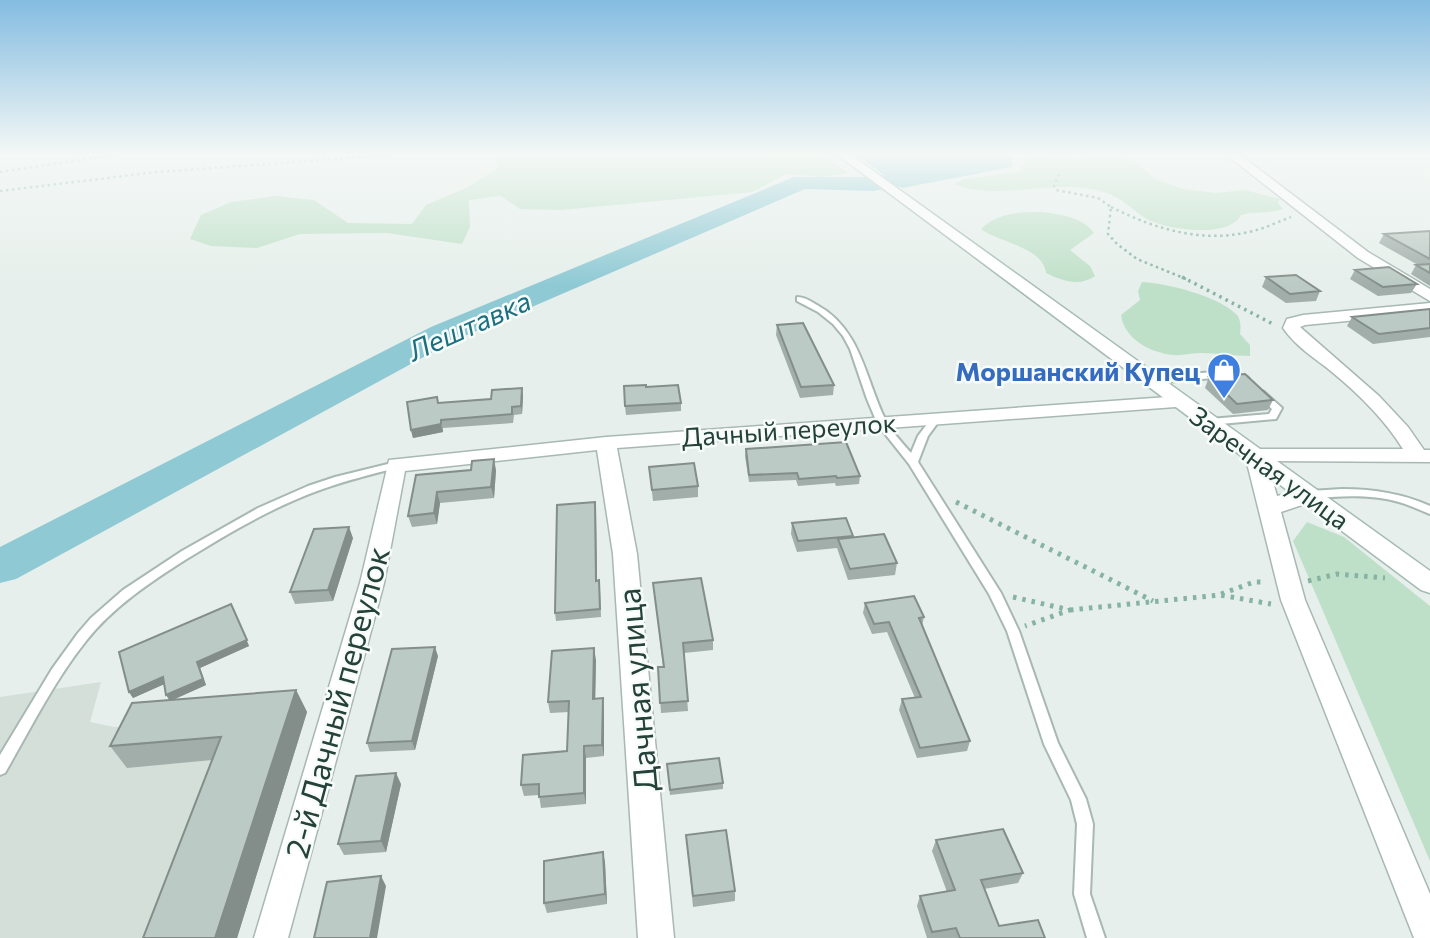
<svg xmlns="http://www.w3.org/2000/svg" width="1430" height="938" viewBox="0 0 1430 938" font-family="Commissioner,sans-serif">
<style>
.built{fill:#d4dfda}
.green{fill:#bfe0c8}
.water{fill:#8ec9d4}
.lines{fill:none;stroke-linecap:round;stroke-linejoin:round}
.river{fill:#8ec9d4;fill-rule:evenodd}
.lane-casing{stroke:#a8b8b2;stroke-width:4}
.street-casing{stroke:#a8b8b2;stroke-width:3}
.secondary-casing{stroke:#a4bbb3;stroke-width:3}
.path-far2{stroke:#86b3a5;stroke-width:2.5;stroke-dasharray:2.5 3.5;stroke-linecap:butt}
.path-far1{stroke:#86b3a5;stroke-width:3.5;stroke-dasharray:2.5 4.5;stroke-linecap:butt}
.path{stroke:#86b3a5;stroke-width:5;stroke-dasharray:3.5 6;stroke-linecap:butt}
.lane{fill:#fff;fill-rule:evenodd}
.street{fill:#fff;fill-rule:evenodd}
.secondary{fill:#fff;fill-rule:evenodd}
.wall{fill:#a1aea9}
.shaded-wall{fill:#838d89}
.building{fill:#bbcac4;stroke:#838d89;stroke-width:2}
.labels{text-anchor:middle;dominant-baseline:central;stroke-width:5;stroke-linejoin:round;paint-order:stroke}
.shop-label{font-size:26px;font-weight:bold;fill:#366cbe;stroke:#f7fbf9;text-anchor:end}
.street-label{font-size:26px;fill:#24423a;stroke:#f7fbf9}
.water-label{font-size:28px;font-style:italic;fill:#1c6f80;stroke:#f7fbf9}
.near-street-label{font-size:32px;fill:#24423a;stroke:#f7fbf9}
</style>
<rect width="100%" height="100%" fill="#e6efeb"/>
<path class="built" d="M101,682L90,722L114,727L307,712L237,938H0V697Z"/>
<path class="green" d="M495,155H823L848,173L823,177L785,174L753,192L561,210L520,209L501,196L469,200L470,227L462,244L387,233L300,234L257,248L211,246L190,239L201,215L231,202L276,196L314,200L348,223L412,224L426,205L468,187L499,168Z
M1104,155L1136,162L1155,179L1183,189L1216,193L1245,190L1280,199L1278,203L1283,209C1269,214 1255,211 1241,215C1229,239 1165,230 1145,218C1130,208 1123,198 1104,192C1056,176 998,203 955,184L963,179L1020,172L1025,161L1034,157L1081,160Z
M1041,212C1059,214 1083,217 1094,233L1070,250L1090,266L1095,276C1079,287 1063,281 1046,273C1043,247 1000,243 981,229C997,213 1019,212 1041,212Z
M1142,282C1166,283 1218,296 1236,314C1241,319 1241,327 1240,334L1250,345V356C1234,356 1217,353 1201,353C1192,353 1182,356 1173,355C1151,353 1124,339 1121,315L1140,300L1138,291Z
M1307,522L1344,537L1430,606V861L1293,541Z"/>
<path class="water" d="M856,155H1012V167L902,188Z"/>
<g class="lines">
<path class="river" d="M943,155H965L957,176L873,191L805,189L453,341L16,579L0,583V547L431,327L794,177H873L939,166Z"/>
<g class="lane-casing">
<path id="lane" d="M797,297C805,297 810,301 817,305C861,329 865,378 885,419C891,432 902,442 911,453L918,436L934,415H940L942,417L928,436L918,462L1001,593L1019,631L1058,743L1086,799L1093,824L1090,894L1105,938H1087L1074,894L1077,824L1071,800L1044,744L1007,631L989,594L909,464L878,425L867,399L850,349L843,336L833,324L818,312L797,301Z
M1226,371L1247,377L1249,379L1244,382L1226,377L1153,383L1148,380L1153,377Z
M1261,391L1264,392L1282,408L1276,419L1210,425L1205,422L1210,419L1269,414L1272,409L1256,394Z
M396,462L401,465L400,467C372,474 344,481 317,491C271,508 227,534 185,560C149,583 113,607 86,641C54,681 31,728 5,773L0,775V755L52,669L78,633L91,618L123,590L182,551L258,508L308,486L335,477Z
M1342,489C1373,489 1401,493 1430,506V514C1419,510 1410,505 1399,502C1370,494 1339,496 1310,499L1305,495L1310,491Z"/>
</g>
<g class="street-casing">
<path id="street" d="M1227,155H1240L1368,252L1430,289V301L1358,258Z
M1430,303V313L1305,325L1300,327L1379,396L1408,427L1424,450H1430V462L1267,461L1277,496L1309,488L1317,490L1320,495L1317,500L1281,512L1305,600L1430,894V938H1414L1281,600L1245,455L1248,451L1255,449H1403C1385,420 1359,394 1332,372C1315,358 1296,347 1283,328L1287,319L1303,315Z
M1182,396L1192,402L1189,406L617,448L637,554L674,938H638L613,554L597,450L405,471L384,583L288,938H254L360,583L389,460L606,437Z"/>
</g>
<g class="secondary-casing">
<path id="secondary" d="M838,155H851L1430,571V593L1421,590Z"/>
</g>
<path class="path-far2" d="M0,172L114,155
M1059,174L1054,186L1056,190L1098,198L1111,207L1108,234L1117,244L1137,259L1186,279
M0,191L157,172L391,155
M1111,207C1155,229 1201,243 1249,232C1264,229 1277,222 1291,217"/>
<path class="path-far1" d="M1182,277L1275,325"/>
<path class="path" d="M956,502L1153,601
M1308,581L1337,574L1385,578
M1221,594L1254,582H1266
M1013,597L1070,610L1025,626
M1070,610L1220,595L1271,604"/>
<use href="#lane" class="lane"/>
<use href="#street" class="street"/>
<use href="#secondary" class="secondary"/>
</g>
<path class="wall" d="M1430,231V286L1411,274L1416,265H1418L1379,243L1384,234Z
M1355,270L1417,284L1411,293L1378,296L1350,279Z
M1266,277L1320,291L1316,301L1286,303L1262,287Z
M1430,309V337L1373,344L1347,326L1352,317Z
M777,325L834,385L833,395L800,398L776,335Z
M1209,377L1273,400L1268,410L1233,414L1205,388Z
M646,387L681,403V411L626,415L625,406Z
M523,396L522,414L514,415L513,423L443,428V432L413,438L411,430L438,403Z
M746,449L860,476L859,484L836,486L835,483L798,486L796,480L749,482L745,456Z
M649,467L698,486V497L653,501Z
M496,470L494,498L440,503L437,524L412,527L408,516L416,475Z
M595,502L597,580L600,588L601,617L556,621L555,613Z
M792,523L853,536V537L897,563L895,575L848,580L837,548L797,552L791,534Z
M353,538L333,601L295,604L290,592Z
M653,583L713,640V650L684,653L688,711L661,713L658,667H663Z
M865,603L924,617L922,626L970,741L967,751L917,758L899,710L902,699L915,698L887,632L872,634L863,613Z
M234,610L249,646L200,668L206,685L173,700L296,690L307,712L237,938H143L212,760L127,768L110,746L170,700L166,695L164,684L133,698L129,692Z
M438,656L415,750L370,752L367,743Z
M596,660L595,699L604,709V756L586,758V804L541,808L539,795L524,796L521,785L567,751L569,712L550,713L548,702Z
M667,764L723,783V789L670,795Z
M401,784L386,852L344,855L338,844Z
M686,835L735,891V901L693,907Z
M936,840L1023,873L1018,883L984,889L999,926L1045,938H927L917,906L920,896L947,892L932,851Z
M603,852L605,863L607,904L547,913L544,903Z"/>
<path class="shaded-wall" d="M522,388L523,396L522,414L521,406Z
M441,424L443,432L413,438L411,430Z
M494,459L496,470L494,498L491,487Z
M437,492L440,503L437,524L434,513Z
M595,502L596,509L597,588L596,581Z
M349,527L353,538L333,601L328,590Z
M234,610L249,646L200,668L206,685L170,701L166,695L197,662Z
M435,647L438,656L415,750L412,741Z
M594,648L596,660L595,710L593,699Z
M163,677L167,683L133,698L129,692Z
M296,690L307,712L237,938H215Z
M603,698L604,709V756L602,745Z
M584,746L586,758V804L584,793Z
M396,773L401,784L386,852L381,841Z
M603,852L605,863L607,904L605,894Z
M381,876L386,886L377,938H370Z"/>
<path class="building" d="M1430,231V259L1384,234Z
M1430,264V273L1416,265Z
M1389,267L1417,284L1383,287L1355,270Z
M1296,275L1320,291L1290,294L1266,277Z
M1430,309V328L1379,334L1352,317Z
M803,323L834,385L801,387L777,325Z
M1245,374L1273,400L1237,404L1209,377Z
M646,385V387L678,385L681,403L625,406L624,386Z
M522,388L521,406L512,407V414L441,420V424L411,430L407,402L437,397L438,403L491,399L492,390Z
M846,442L860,476L837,478L836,476L799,479L797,473L749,475L746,449Z
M494,459L491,487L437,492L434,513L408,516L416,475L471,470L472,461Z
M694,463L698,486L652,490L649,467Z
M595,502L596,581L599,580L600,609L555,613L557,505Z
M846,518L853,536L798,541L792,523Z
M349,527L328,590L290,592L314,529Z
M884,534L897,563L850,569L838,539Z
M701,578L713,640L683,643L688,701L660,703L658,667H664L653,583Z
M914,596L924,617L919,618L970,741L920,748L902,699L921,697L889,622L874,624L865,603Z
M231,604L247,640L197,662L203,679L166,695L163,677L129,692L119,652Z
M435,647L412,741L367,743L392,649Z
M594,648L593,699L603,698L602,745L584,746V793L539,797V784L521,785L523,755L567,751L569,701L548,702L552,651Z
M296,690L215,938H143L221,737L110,746L132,703Z
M719,758L723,783L670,790L667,764Z
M396,773L381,841L338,844L356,776Z
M1003,829L1023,873L981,880L999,926L1038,920L1045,938H960L956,928L932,932L920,896L955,890L936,840Z
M726,830L735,891L693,896L686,835Z
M603,852L605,894L544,903V861Z
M381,876L370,938H314L327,882Z"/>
<linearGradient id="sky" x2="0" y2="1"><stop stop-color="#84bce0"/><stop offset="0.54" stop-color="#f4f8f6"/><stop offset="1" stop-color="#f4f8f6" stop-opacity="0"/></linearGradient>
<rect width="1430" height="286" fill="url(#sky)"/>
<defs>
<g id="shop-pin" transform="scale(1.75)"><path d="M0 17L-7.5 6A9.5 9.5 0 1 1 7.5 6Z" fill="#3f7fe0" stroke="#f7fbf9"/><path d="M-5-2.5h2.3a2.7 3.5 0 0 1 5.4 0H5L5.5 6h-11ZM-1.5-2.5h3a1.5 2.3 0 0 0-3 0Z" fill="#fff"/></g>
</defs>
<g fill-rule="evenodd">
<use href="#shop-pin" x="1224" y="370"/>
</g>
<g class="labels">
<g class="shop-label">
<text x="1200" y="370">Моршанский Купец</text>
</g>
<g class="street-label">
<text transform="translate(789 429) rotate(-4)">Дачный переулок</text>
<text transform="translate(1270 467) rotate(36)">Заречная улица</text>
</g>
<g class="water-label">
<text transform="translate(469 325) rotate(-24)">Лештавка</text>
</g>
<g class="near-street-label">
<text transform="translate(636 690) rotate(-95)">Дачная улица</text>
<text transform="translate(336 702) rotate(-75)">2-й Дачный переулок</text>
</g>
</g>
</svg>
